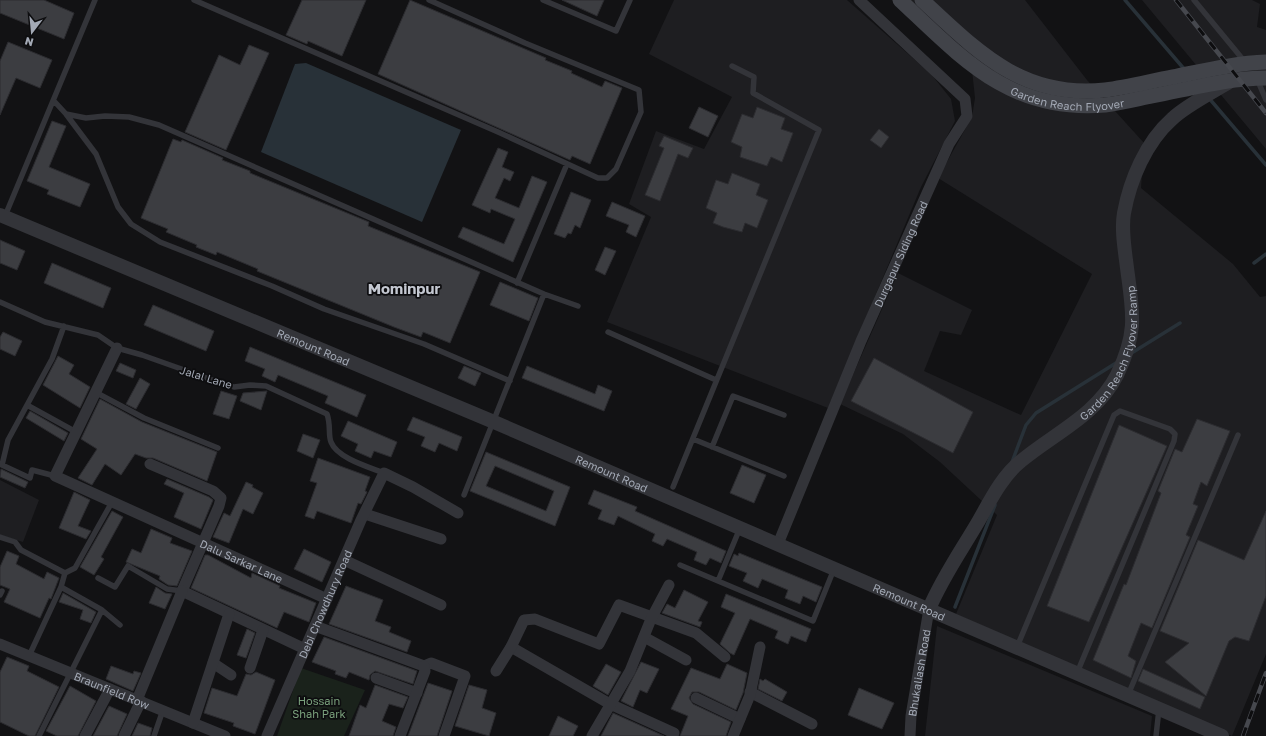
<svg xmlns="http://www.w3.org/2000/svg" width="1266" height="736" viewBox="0 0 1266 736" font-family="'Golos Text',sans-serif">
<style>
.built{fill:#1e1e21}
.green{fill:#1a221b}
.water{fill:#283138}
.lines{fill:none;stroke-linecap:round;stroke-linejoin:round}
.stream{stroke:#283138;stroke-width:3.5}
.building{fill:#3c3d41;stroke:#2c2c30;fill-rule:evenodd}
.service{stroke:#333439;stroke-width:5.5}
.minor{stroke:#333439;stroke-width:11}
.tertiary{stroke:#333439;stroke-width:14}
.secondary{stroke:#414349;stroke-width:15}
.rail-casing{stroke:#46484e;stroke-width:4.5}
.rail{stroke:#0d0d0f;stroke-width:3;stroke-dasharray:9;stroke-linecap:butt}
.labels{text-anchor:middle;dominant-baseline:central;stroke-width:3.5;stroke-linejoin:round;paint-order:stroke}
.street-label{font-size:11px;fill:#a3a9b5;stroke:#0d0d0f}
.park-label{font-size:11px;fill:#7aa07c;stroke:#0d0d0f}
.district-label{font-size:15px;font-weight:bold;fill:#c4c8d1;stroke:#0d0d0f}
</style>
<rect width="100%" height="100%" fill="#121214"/>
<path class="built" d="M674,0H847L931,74L951,99L955,121L921,187L828,408L607,322L651,217L629,204L656,131L704,149L732,97L649,54Z
M892,0H1025L1087,80L1144,143L1141,188L1233,264L1260,297L1266,296V654L1232,736L956,614L997,515L940,462L903,434L840,404L898,273L972,310L961,335L940,331L924,371L1021,415L1092,274L938,178L972,117L975,98L972,70Z
M1142,0H1252L1260,4L1257,27L1266,30V149Z
M0,480L39,500L23,542L0,535Z
M937,626L1152,716L1150,736H925Z"/>
<path class="green" d="M301,668L365,690L344,736H277Z"/>
<path class="water" d="M306,63L461,130L422,222L261,152L295,64Z"/>
<g class="lines">
<path class="stream" d="M1125,0L1185,70
M1208,97L1266,165
M1254,263L1266,254
M1130,354L1180,323
M1012,462L1026,425L1036,413L1116,363
M955,607L995,505"/>
</g>
<path class="building" d="M0,0H44L74,13L64,39L0,13Z
M302,0H366L342,56L308,41L307,44L286,35Z
M410,0L546,58L545,60L572,71L571,73L602,87L605,81L622,88L590,164L572,156L570,160L378,74Z
M562,0H604L597,16Z
M8,42L52,60L40,88L16,78L0,115V61Z
M249,45L269,53L226,150L185,132L219,55L240,65Z
M699,107L718,116L708,137L689,128Z
M757,107L785,118L781,129L793,133L782,162L771,157L767,166L740,157L742,147L731,142L742,114L753,118Z
M52,121L66,126L49,167L90,184L80,207L47,194L49,190L27,181Z
M879,129L889,137L881,148L870,140Z
M664,136L693,148L688,158L678,154L660,201L645,195L664,148L659,146Z
M173,139L181,142L182,140L223,158L222,160L250,171V173L369,222L368,226L480,272L450,343L423,332L421,337L394,327L257,271L258,269L217,252L216,255L196,247L197,245L166,232L168,229L141,218Z
M498,148L508,152L502,167L514,172L510,181L504,178L495,198L519,208L532,176L547,182L513,262L458,237L463,227L504,244L515,219L491,209L490,213L472,205Z
M732,173L760,184L756,195L768,200L757,228L745,223L742,232L723,227L713,223L717,213L706,208L716,180L728,184Z
M571,192L591,200L580,228L575,225L571,234L568,233L565,238L554,234Z
M612,202L645,216L636,237L626,232L629,225L606,216Z
M0,240L25,251L17,270L0,263Z
M605,247L616,251L605,275L595,270Z
M52,263L111,288L103,308L44,283Z
M500,282L538,298L529,321L490,305Z
M153,305L214,331L206,351L144,325Z
M3,332L22,341L15,356L0,349V337Z
M250,347L366,395L357,417L325,403L328,396L278,375L275,382L262,376L265,369L245,361Z
M58,356L74,365L69,374L90,387L80,408L43,385Z
M874,358L973,412L953,453L851,401Z
M120,363L136,370L133,378L116,371Z
M464,366L481,373L475,386L458,378Z
M527,366L595,394L598,385L612,391L604,411L522,378Z
M140,378L150,384L136,409L126,404Z
M221,391L237,396L229,419L213,414Z
M267,391L261,410L240,401L243,393Z
M100,399L142,422L217,452L207,481L153,458H146L135,454L121,475L105,464L92,485L78,478L97,449L81,439Z
M30,411L68,433L64,441L26,418Z
M413,417L462,437L457,451L439,443L435,452L421,446L425,437L407,430Z
M1197,419L1230,431L1207,486L1201,482L1193,504L1198,506L1186,535L1190,537L1152,628L1141,623L1128,656L1136,661L1131,678L1093,660L1124,584L1126,585L1161,493L1158,491L1175,449L1182,452Z
M348,421L397,442L391,457L374,451L371,458L355,451L358,444L341,436Z
M1119,425L1167,446L1089,622L1047,606Z
M303,434L320,440L313,458L297,451Z
M486,452L570,487L555,526L470,491ZM495,466L554,491L546,511L486,486Z
M318,458L370,477L365,491L367,492L361,504L358,503L351,523L317,511L314,519L305,516L317,483L310,481Z
M742,465L766,475L754,503L730,493Z
M1,469L28,482L25,488L0,477Z
M167,479L209,497L213,500L201,529L174,517L184,493L164,484Z
M246,482L253,485L252,487L263,493L253,514L243,509L229,543L213,537L224,513L230,516Z
M594,490L637,507L635,511L726,551L721,563L710,558L706,565L694,560L697,552L667,539L663,546L652,541L655,534L618,516L614,525L598,519L602,510L588,504Z
M74,492L90,500L78,526L91,531L86,539L59,528Z
M112,511L123,517L101,557L104,559L94,575L80,567Z
M1266,511V596L1249,641L1235,637L1229,641L1206,696L1165,662L1189,643L1160,631L1198,540L1244,560Z
M151,529L172,538L170,543L192,551L177,586L168,585L159,579L160,576L126,562L132,549L141,553Z
M304,549L331,562L322,582L294,569Z
M7,551L19,556L16,564L44,579L47,572L59,578L51,599L49,598L40,618L4,602L10,589L0,585V567Z
M739,553L822,587L816,602L803,596L800,604L785,598L788,590L762,579L758,588L743,581L747,573L729,566L734,554L738,556Z
M205,555H208L251,578L252,573L280,586L279,588L316,603L309,622L284,612L277,628L191,588Z
M346,586L383,600L375,621L391,627L389,632L411,641L407,652L329,624Z
M156,587L165,593L172,594L165,609L149,603Z
M684,590L708,602L698,621L702,622L700,627L662,613L667,604L675,608Z
M63,593L96,612L91,623L80,619L83,610L59,602Z
M726,594L811,629L806,642L791,636L788,644L775,638L778,631L750,619L734,655L730,653L720,644L735,613L721,607Z
M247,629L255,633L246,658L237,655Z
M324,637L417,671L413,684L375,671L370,675L369,680L349,672L346,678L335,674L336,671L312,662Z
M7,657L29,666L27,671L59,687L35,736H29L0,722V672Z
M641,662L659,669L647,693L640,690L633,707L621,701Z
M606,664L621,672L608,695L593,686Z
M727,664L747,673L743,693L736,710L699,692H692L689,698L693,704L731,722L726,736H680L688,716L671,709L691,668L720,679Z
M111,666L133,674L134,671L141,673L133,691L106,679Z
M1143,669L1205,697L1200,709L1138,681Z
M256,672L275,680L255,734L233,726L234,723L204,713L212,688L237,696L246,674L251,675Z
M760,679L763,681L765,679L787,692L782,701L758,689Z
M428,683L452,691L437,736H408Z
M375,685L408,697L403,708L389,704L382,721L396,727L393,736H349L360,705L366,708Z
M469,685L487,690L482,708L496,713L489,736L455,726Z
M70,686L96,701L78,736H57L46,731Z
M859,688L894,703L882,729L848,715Z
M109,706L127,714L117,736H93Z
M613,713L664,736H601Z
M558,716L578,726L573,736H549Z
M138,723L152,728L150,736H132Z"/>
<g class="lines">
<path class="service" d="M194,0L498,132L598,178H607L616,169L641,112L639,90L525,43L429,0
M543,0L616,31L630,0
M1194,0L1245,62
M1257,79L1266,100
M54,101L66,114L86,118L105,116L129,117L159,125L544,294L578,306
M66,114L96,154L118,207L131,224L160,242L272,286L324,309L424,344L510,381
M5,216L95,0
M517,283L567,164
M0,302L45,322L98,335L117,348L142,355L218,382L234,387L250,385L266,386L327,414C331,425 328,435 331,442C337,458 369,467 384,473
M608,332L716,380
M95,392L144,418L218,448
M27,405L76,432
M693,439L784,476
M712,447L733,396L784,415
M55,476L32,470L30,478L2,465L8,440L52,359L64,326
M673,487L819,130L753,93L754,77L732,66
M464,495L544,294
M0,537L15,542L21,550L65,573
M680,565L813,621L834,569
M98,578L115,587L128,566L167,589L182,591
M718,581L740,528
M61,587L102,610L120,625
M0,595L2,591
M1017,647L1114,415L1120,411L1170,429L1175,434L1174,441L1077,673
M29,656L61,587L65,573L75,568L112,502
M1128,695L1238,435
M39,736L102,610
M154,736L163,710
M1156,736L1159,709"/>
<g class="minor">
<path id="s1" d="M117,348L55,476L327,599"/>
<path d="M150,464L213,491L221,498L219,506L182,591L305,649"/>
<path d="M365,514L441,539"/>
<path id="s2" d="M778,544L861,341L949,144L967,116L965,99L859,0"/>
<path d="M344,560L441,605"/>
<path d="M315,626L424,666L431,663L465,676L444,736"/>
<path d="M644,637L686,660"/>
<path id="s3" d="M0,644L225,736"/>
<path d="M511,647L610,704L674,733L672,736"/>
<path d="M213,663L231,675"/>
<path d="M250,668L263,630"/>
<path d="M496,671L511,647L524,620L535,619L599,644L619,605L696,633L725,657"/>
<path d="M376,678L417,693"/>
<path d="M750,692L812,724"/>
<path d="M696,698L740,719"/>
<path d="M137,700L182,591"/>
<path d="M193,723L229,614"/>
<path d="M85,736L110,689"/>
<path d="M124,736L141,701"/>
<path id="s4" d="M267,736L361,520L384,473L413,487L458,513"/>
<path d="M400,736L425,671L424,666"/>
<path d="M592,736L630,671L651,619L669,585"/>
<path d="M733,736L750,695L760,647"/>
<path id="s5" d="M910,736L911,716L929,609"/>
</g>
<g class="tertiary">
<path id="s6" d="M0,215L494,422L1222,736"/>
<path id="s7" d="M929,609C942,578 961,551 978,522C990,501 1002,476 1021,461C1053,434 1097,415 1117,375C1138,332 1133,313 1127,268C1125,251 1121,230 1124,213C1130,180 1146,142 1172,119C1185,106 1213,92 1229,82"/>
</g>
<g class="secondary">
<path id="s8" d="M900,0C963,59 1010,113 1105,105C1121,103 1137,99 1152,96C1189,89 1228,78 1266,78"/>
<path d="M922,0C977,51 1022,99 1105,90C1128,87 1151,81 1173,77C1203,71 1235,63 1266,62"/>
</g>
<g class="rail-casing">
<path id="rail" d="M1176,0L1266,113
M1243,736L1266,673"/>
</g>
<use href="#rail" class="rail"/>
</g>
<g class="labels">
<g class="street-label">
<text stroke="none"><textPath href="#s8" startOffset="201">Garden Reach Flyover</textPath></text>
<text stroke="none"><textPath href="#s2" startOffset="315">Durgapur Siding Road</textPath></text>
<text stroke="none"><textPath href="#s6" startOffset="340">Remount Road</textPath></text>
<text stroke="none"><textPath href="#s7" startOffset="323">Garden Reach Flyover Ramp</textPath></text>
<text transform="translate(206 377) rotate(17)">Jalal Lane</text>
<text stroke="none"><textPath href="#s6" startOffset="664">Remount Road</textPath></text>
<text stroke="none"><textPath href="#s1" startOffset="347">Dalu Sarkar Lane</textPath></text>
<text stroke="none"><textPath href="#s6" startOffset="988">Remount Road</textPath></text>
<text stroke="none"><textPath href="#s4" startOffset="144">Debi Chowdhury Road</textPath></text>
<text stroke="none"><textPath href="#s5" startOffset="64">Bhukaliash Road</textPath></text>
<text stroke="none"><textPath href="#s3" startOffset="121">Braunfield Row</textPath></text>
</g>
<g class="park-label">
<text x="319" y="700">Hossain<tspan x="319" dy="13">Shah Park</tspan></text>
</g>
<g class="district-label">
<text x="404" y="288">Mominpur</text>
</g>
</g>
<g transform="translate(32 32) rotate(196)" stroke="#0d0d0f" stroke-width="3" paint-order="stroke">
<path d="M0-3L7 15L0 10L-7 15Z" fill="#a3a9b5"/>
<text y="-6" font-size="11" font-weight="bold" text-anchor="middle" fill="#a3a9b5">N</text>
</g>
</svg>
